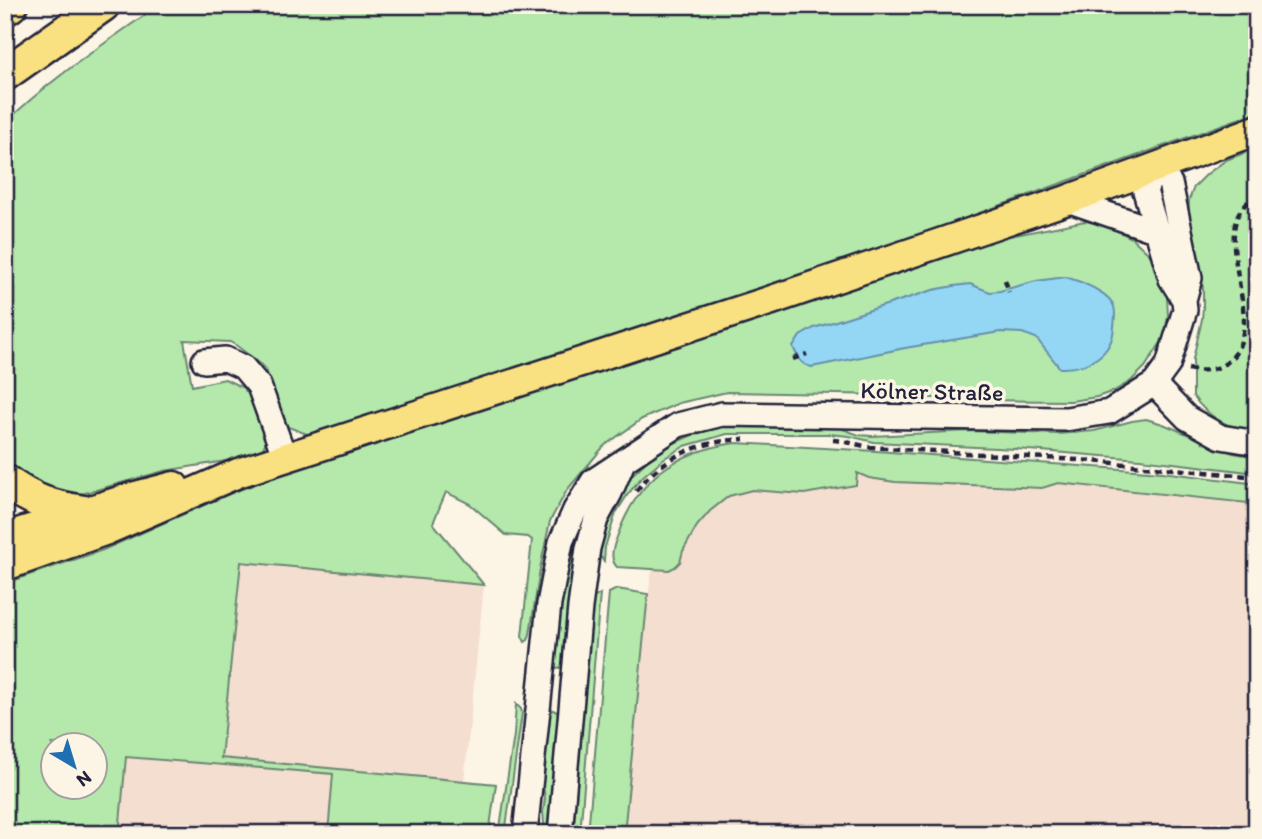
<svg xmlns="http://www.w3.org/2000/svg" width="1262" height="839" viewBox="0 0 1262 839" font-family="Itim,sans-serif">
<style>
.built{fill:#f4ded0}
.green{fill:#b4e9ab;stroke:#6b8673;stroke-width:2;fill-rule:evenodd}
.water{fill:#93d7f5;stroke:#668fab;stroke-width:2}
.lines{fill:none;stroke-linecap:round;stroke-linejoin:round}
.minor-casing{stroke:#22223b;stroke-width:28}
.major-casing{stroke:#22223b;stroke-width:33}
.highway-casing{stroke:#22223b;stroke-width:37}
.path{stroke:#22223b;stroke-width:4.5;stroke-dasharray:7 5;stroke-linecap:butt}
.minor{stroke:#fcf5e5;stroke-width:23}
.major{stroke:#f9e181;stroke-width:28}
.highway{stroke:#f9e181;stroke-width:32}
.labels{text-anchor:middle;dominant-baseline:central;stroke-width:7;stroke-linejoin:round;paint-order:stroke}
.street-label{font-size:24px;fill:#22223b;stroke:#fcf5e5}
</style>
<rect width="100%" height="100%" fill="#fcf5e5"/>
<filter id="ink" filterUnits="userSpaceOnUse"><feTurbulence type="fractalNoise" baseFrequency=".0143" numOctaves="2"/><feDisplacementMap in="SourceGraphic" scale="14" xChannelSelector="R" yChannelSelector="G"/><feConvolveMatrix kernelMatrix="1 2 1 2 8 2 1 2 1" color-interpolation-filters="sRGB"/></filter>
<g filter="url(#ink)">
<path class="built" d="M856,473L869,478L895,482L1042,488L1058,483L1257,504V834H624L646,611L652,569L656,570L680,562L683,551L697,526L710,511L729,496L752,490L804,494L855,485Z
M241,562L484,585L464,782L221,758Z
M126,757L333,774L328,834H119Z"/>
<path class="green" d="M159,5H1257V112L803,277L327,430L307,434L288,427L269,392L270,380L265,369L258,362L237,346L230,342L184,340L192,386L225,379L254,393L260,400L266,442L263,448L255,454L238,459L164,471L85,493L56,494L5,466V123C51,78 107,42 159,5Z
M1257,148V433C1231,429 1208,418 1193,396V359L1202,319L1203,307V289L1200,268L1188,218L1189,200L1194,187L1207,174L1226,160Z
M1085,221L1106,225L1132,238L1149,254L1160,268L1164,280L1167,297L1168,316L1164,338L1145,367L1131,381L1114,391L1097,397L1071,401L962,400L890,395L727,392L679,403L642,419L604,446L567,490L550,521L540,569L530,634L528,640L525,642L522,636L532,540L528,537L506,535L470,504L446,492L433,523L484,585L241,562L221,758L496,784L489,834H328L333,774L126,757L119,834H5V583L103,550L231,493L355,448L995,239ZM52,744H94V786H52Z
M1146,419L1163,424L1233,453L1257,457V473L1140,459L1016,449L874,442L849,436L829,434H727L685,446L663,459L641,478L628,494L616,513L605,547L604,561L597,553L608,511L633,474L651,457L672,444L697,433L727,426L753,424L840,428L859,435L872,436L968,431L1058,434L1094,431L1132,421Z
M735,443L876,451L1162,472L1257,484V504L1058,483L1042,488L895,482L869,478L857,473L856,485L804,494L752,490L729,496L710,511L697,526L683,551L680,562L675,567L669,570L617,567C609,559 613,547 617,537C638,478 674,452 735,443Z
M573,543H577L579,547L575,556L566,661L560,668L552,667L550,662L570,544Z
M617,589L648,594L624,834H588L609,593Z
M600,594L580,834H573L584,704L590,600Z
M516,704L521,709L522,713L505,834H499L514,735Z
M551,709L557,712L559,717L550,834H545L543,812L545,799L542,778L548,710Z"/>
<path class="water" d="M1066,277C1079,281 1106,291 1113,304C1116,310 1115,319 1114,326C1113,355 1087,369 1060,368L1036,338L1022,333L1000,332L905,348L812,367C800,365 798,357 793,347L800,336L814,328L933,290L954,286L970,284L990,292L1000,291L1036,281Z"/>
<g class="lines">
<g class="minor-casing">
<path id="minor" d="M1067,200L1157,231L1171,279L1184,300
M204,361L225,359L243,367L259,386L285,458
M1154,384L1187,418L1221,437L1257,443
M525,834L549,604L561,542L575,510L593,481L678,425L722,414L1066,419L1109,412L1154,384L1168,365L1185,310L1184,300L1190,278L1170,183L1155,167L1145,191L1157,231
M560,834L580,607L588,548L596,519L610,493L623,462"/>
</g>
<g class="major-casing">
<path id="major" d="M5,537L132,497L174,486
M5,566L107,530L238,473L766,302L1067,200L1257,130"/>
</g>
<g class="highway-casing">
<path id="highway" d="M5,9L11,5
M5,74L103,5
M5,481C33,501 50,507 84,512"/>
</g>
<path class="path" d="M1005,280L1009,292
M793,359L807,354
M1188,369C1222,376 1243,357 1244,322C1244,293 1228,247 1236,220C1239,209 1248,201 1257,195
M833,440C846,441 857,445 870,447L1093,461L1257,477
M636,491C664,455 699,442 744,439"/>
<use href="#minor" class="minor"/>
<use href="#major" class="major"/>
<use href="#highway" class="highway"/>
</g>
</g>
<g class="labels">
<g class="street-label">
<text transform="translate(932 391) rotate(1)">Kölner Straße</text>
</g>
</g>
<rect width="1262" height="839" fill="none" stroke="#fcf5e5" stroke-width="28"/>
<rect x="14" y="14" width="1234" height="811" fill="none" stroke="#22223b" stroke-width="2.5" filter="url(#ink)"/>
<g transform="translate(74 766) rotate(142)"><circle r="33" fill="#fcf5e5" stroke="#a5a1a1" stroke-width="2"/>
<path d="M0-5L12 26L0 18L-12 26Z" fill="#1f6fb2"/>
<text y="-10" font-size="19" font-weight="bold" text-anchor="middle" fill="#22223b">N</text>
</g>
</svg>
